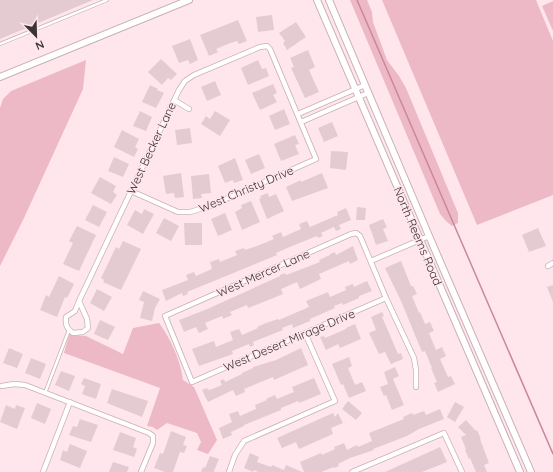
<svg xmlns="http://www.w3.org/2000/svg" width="553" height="472" viewBox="0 0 553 472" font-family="Quicksand,sans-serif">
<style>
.green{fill:#edb9c7}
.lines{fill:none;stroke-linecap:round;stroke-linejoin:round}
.stream{stroke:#ca889c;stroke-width:1.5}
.building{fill:#e3cbd1}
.service-casing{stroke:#c8b0b6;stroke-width:4}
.minor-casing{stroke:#c8b0b6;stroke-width:6}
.secondary-casing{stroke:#c8b0b6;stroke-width:8}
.service{stroke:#fff;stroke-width:2.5}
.minor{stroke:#fff;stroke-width:4.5}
.secondary{stroke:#fff;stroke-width:6}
.labels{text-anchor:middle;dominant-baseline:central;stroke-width:3;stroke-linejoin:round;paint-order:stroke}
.street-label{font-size:12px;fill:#3c3335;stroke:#ffe6ec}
</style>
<rect width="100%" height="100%" fill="#ffe6ec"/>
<path class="green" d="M350,0H367L372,12L373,22L387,60L399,76L406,88L458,213V223L452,226L446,221L440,214Z
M382,0H536L553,41V195L477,225Z
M553,1V31L542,6Z
M86,60L83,89L24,218L0,266V108L3,99L11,91Z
M159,323C170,337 181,362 183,380L194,387L217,440L208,454L197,450L201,442L197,433L167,423L157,430L153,427L147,426L160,388L64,353L69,335L86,336L123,354L133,328Z"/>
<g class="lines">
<path class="stream" d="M357,0L553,454"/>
</g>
<path class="building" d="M0,0H93L0,39Z
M272,15L274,30L258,32L256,17Z
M238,20L247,41L239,44L237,41L228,44L216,49L218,52L209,56L200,35Z
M296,22L306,37L287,50L283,43L285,41L279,33Z
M190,39L198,60L190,64L188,60L179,63L172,46Z
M308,50L315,67L309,70L319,92L305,98L291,68L294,67L290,58Z
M161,59L177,74L171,80L168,78L162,85L148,72Z
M258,60L262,69L266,68L269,76L248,85L241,68Z
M215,81L221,95L207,101L201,87Z
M273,84L277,93L273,95L277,102L260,110L252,93Z
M150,85L158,89L157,90L164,93L156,108L142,102Z
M284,109L290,124L275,130L269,116Z
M140,111L152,117L146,131L133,126Z
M215,111L230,120L220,136L201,124L206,116L210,119Z
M332,122L338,136L324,142L318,128Z
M190,128L192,143L177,145L175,130Z
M122,130L139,139L135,147L138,149L134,157L114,147Z
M295,135L299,144L295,145L299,154L281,161L274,144Z
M331,151L348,152L346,170L330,168Z
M259,154L265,168L251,174L245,160Z
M114,157L129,164L123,177L108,171Z
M235,158L243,180L234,183L233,180L225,183L218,166Z
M181,173L184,197L175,198L174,193L166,194L163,176Z
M322,173L328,188L292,201L286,187L301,180V182Z
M209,174L211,193L201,194L202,198L193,199L191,176Z
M100,177L116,186L113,192L117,195L111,204L91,193Z
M268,193L269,197L276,194L284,211L267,219L259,199L261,198L260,196Z
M251,201L260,222L242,230L235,212L242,208L241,205Z
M93,205L107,212L99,227L85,220Z
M357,207L366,208L365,220H356Z
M346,208L351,220L339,225L341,229L336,231L334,227L321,233L323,236L318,238L317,236L292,246L276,253L277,255L187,292L188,294L183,296L182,293L166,301L162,290L188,280L186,275L194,272L196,276L212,269L210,262L219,259L220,262L237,255L235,251L244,248L245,250L257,246L274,239L272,236L281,232L283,237L301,229L299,224L307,221L310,227L338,215L337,212Z
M144,209L154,214L143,234L127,225L135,210L142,214Z
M225,213L232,230L218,236L211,219Z
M164,218L179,226L171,241L156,233Z
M383,219L387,227L383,229L388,241L376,245L369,225Z
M184,223H202V245H185Z
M77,226L96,235L79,271L63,264L73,243L69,241Z
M538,228L546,246L529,252L522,235Z
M123,241L141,249L121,290L103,282L104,280L101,278L116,247L119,249Z
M353,246L358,260L350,264L349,261L319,274L321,279L300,289L297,282L281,289L283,294L271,299L248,308L247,305L230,312L232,315L223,319L222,316L205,323L208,329L199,333L196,327L184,332L179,320L205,310L280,276V275L285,273L286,275L302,269L320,262L319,260L330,255V254L335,252L336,255Z
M401,261L411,286H413L417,294L412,296L419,313L420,312L425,324L430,322L434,331L429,333L436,350L442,347L446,356L440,359L448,377L451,376L455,384L438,392L434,383L437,382L431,368H432L425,351L422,352L401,301L385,268Z
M59,276L74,284L67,298L65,297L57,317L40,310L46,295L49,297Z
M367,281L372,291L359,296V298L343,305L342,303L334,306L335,308L310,319V321L293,328L292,324L282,328L283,330L253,342L254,345L250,347L249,344L232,351L233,354L199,366L192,349L214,341L216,347L233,340L230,332L239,329L242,335L258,328L257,327L266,323L278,319L279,320L309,307L306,301L328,292L330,297L346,290L345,287L353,284L354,287Z
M553,285V302L547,287Z
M97,289L112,297L104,311L90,303Z
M143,291L160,299L155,308L152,321L140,318L144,302L139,300Z
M382,312L384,316L382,317L386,326L398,354L401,353L403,359L391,364L385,352L379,354L369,333L376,330L371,317Z
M100,320L115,327L108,340L94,334Z
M355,324L361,339L340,348L338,344L326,350L320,337L324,336L325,338L346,329V328Z
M9,348L23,354L17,368L3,363Z
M301,348L308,365L274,380L273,377L244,389L245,392L236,396L233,390L208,402L202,390L207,388L208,390L212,389L222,385L220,381L224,379L225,382L242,374V373L253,368V367L276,360Z
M349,357L352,366L348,368L355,385L362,382L366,391L349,398L343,384L341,385L332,364Z
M31,358L46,364L40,379L25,373Z
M395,367L399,376L393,379L404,405L392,410L386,395L384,396L380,387L388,384L384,372Z
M61,371L75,376L69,391L55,385Z
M84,378L101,384L96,399L82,394L85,386L81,384Z
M314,378L321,394L299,403L298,401L281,408V410L244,425V426L231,432L232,435L223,439L219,428L232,422L229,414L238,411L240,416L256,409L255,405L267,400L266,399L275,395L277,399L294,392L292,387Z
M112,389L148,401L142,417L107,403Z
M348,401L362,413L356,420L342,409Z
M455,402L464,407L455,422L447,417Z
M37,403L51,409L45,424L31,418Z
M6,405L15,409L16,405L25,408L17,429L0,422Z
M440,409L444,419L419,429L407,436L373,449L374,450L350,458L338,464L339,466L334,468V467L321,472H304L300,462L321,453L322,455L335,449L334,447L344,443L347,450L357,445L358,447L372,441L369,433L404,419L403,417L412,413L413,415L424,411L426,415Z
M333,413L335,417L338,413L343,423L331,428L333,434L299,449L296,442L282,448L277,438Z
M80,419L98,425L91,442L69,435L73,426L77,427Z
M466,420L476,431L477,430L481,439H480L489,463L484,465L487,472H476L470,458L469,459L465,450L466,449L461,437L466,435L458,427Z
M171,431L186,437L183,445L187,446L184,453L180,452L173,472H165L154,468L160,453L163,454Z
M120,432L136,438L133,447L137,449L134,457L113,450Z
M70,444L87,451L80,468L60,460L63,450L67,452Z
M440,447L447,462L422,472H385Z
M250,453L259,457L257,462L271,467L272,465L284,470L286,465L302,472H258L254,470L253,472L244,468Z
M210,456L219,459L214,471L215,472H201L203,467L205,468Z
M113,462L129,467L127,472H109Z"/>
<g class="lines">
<g class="service-casing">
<path id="service" d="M0,44L107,0
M45,393L69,330"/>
</g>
<g class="minor-casing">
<path id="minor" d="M174,100L189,109
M298,114L365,85
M301,122L368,93
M371,261L429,236
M548,266L553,263
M386,298L192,382L165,316L351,234L356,233L360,236L386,298L414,358L416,370V387
M79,301L87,319L88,328L83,332L73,333C67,329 65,325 66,317L75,311L79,301L179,90L185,81L194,75L260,47L267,46L270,49L316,159L210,206L190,212H178L131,191
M2,386L14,384L25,385L149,433L153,436V443L141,472
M43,472L70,402
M229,472L235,455L244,441L335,401L305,333
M352,472L444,433L462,472"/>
</g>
<g class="secondary-casing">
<path id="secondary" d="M317,0L520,472
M329,0L429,236L531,472
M0,77L189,0"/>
</g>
<use href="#service" class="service"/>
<use href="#minor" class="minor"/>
<use href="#secondary" class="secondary"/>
</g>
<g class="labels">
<g class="street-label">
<text transform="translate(151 148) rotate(-65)">West Becker Lane</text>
<text transform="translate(246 189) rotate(-23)">West Christy Drive</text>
<text transform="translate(418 236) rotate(67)">North Reems Road</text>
<text transform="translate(263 273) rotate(-24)">West Mercer Lane</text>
<text transform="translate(289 340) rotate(-23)">West Desert Mirage Drive</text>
</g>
</g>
<g transform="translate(36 36) rotate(157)" stroke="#ffe6ec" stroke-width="3" paint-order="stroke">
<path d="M0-3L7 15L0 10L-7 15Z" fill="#3c3335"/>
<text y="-6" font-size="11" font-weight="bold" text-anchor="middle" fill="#3c3335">N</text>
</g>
</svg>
